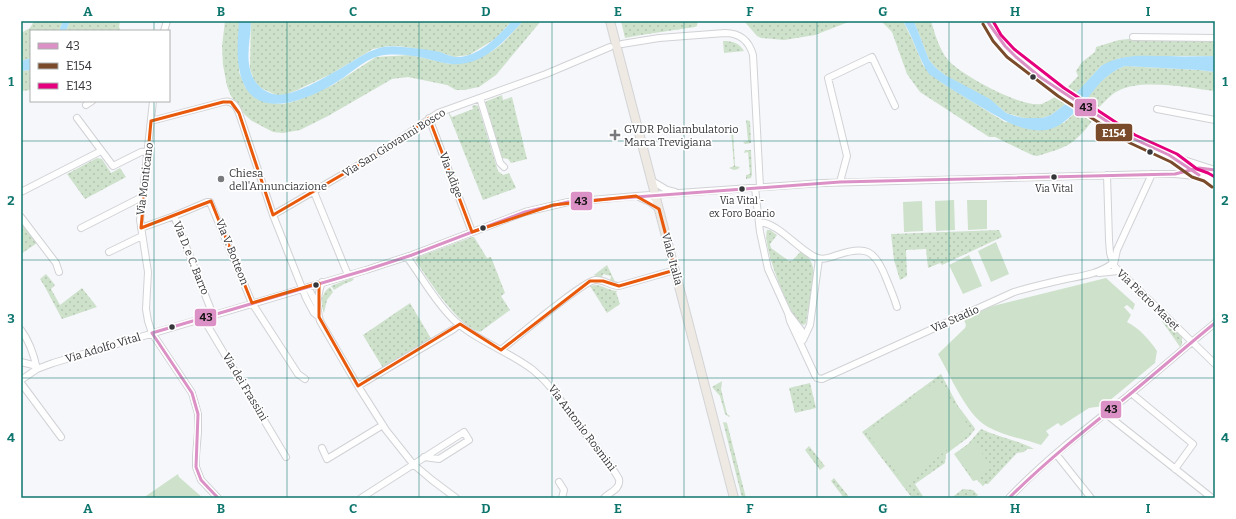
<svg xmlns="http://www.w3.org/2000/svg" width="1236" height="519" viewBox="0 0 1236 519" font-family="Bitter,serif">
<style>
.grass{fill:url(#grass-dots)}
.garden{fill:#cee1cb}
.water{fill:#abdefa}
.lines{fill:none;stroke-linecap:round;stroke-linejoin:round}
.stream{stroke:#abdefa;stroke-width:2}
.minor-casing{stroke:#d1d2d5;stroke-width:8}
.major-casing{stroke:#d3d4d6;stroke-width:10}
.minor{stroke:#fefefe;stroke-width:6}
.major{stroke:#eee9e2;stroke-width:8}
.bus-1-casing{stroke:#fff;stroke-width:6}
.bus-2-casing{stroke:#fff;stroke-width:6}
.bus-3-casing{stroke:#fff;stroke-width:6}
.bus-1{stroke:#db91c5;stroke-width:3}
.bus-2{stroke:#7a4b2a;stroke-width:3}
.bus-3{stroke:#e5007d;stroke-width:3}
.marked{fill:none;stroke:#e8590c;stroke-width:3;stroke-linejoin:round}
.grid{fill:none;stroke:#0f766e;stroke-width:1;stroke-opacity:0.55}
.bus-dot{fill:#35363a;stroke:#fff;stroke-width:1.5}
.poi-dot{fill:#797a7e;stroke:#fff;stroke-width:1.5}
.labels{text-anchor:middle;dominant-baseline:central;stroke-width:3.5;stroke-linejoin:round;paint-order:stroke}
.bus-label{font-size:10px;fill:#35363a;stroke:#fff}
.poi-label{font-size:11px;fill:#35363a;stroke:#fff;text-anchor:start}
.street-label{font-size:11px;fill:#35363a;stroke:#fff}
.line-badge{stroke:#fff;stroke-width:1.5}
.badge-label{font-size:11px;text-anchor:middle;font-weight:bold;fill:#fff}
.pale-badge-label{font-size:11px;text-anchor:middle;font-weight:bold;fill:#111}
.neatline{fill:none;stroke:#0f766e;stroke-width:1.5}
.grid-label{font-size:13px;text-anchor:middle;font-weight:bold;fill:#0f766e}
</style>
<defs>
<pattern id="grass-dots" width="8" height="8" patternUnits="userSpaceOnUse"><rect width="8" height="8" fill="#cee1cb"/><path d="M2 2h.1M6 6h.1" fill="none" stroke="#b2c2af" stroke-width="1.8" stroke-linecap="round"/></pattern>
</defs>
<rect width="100%" height="100%" fill="#f6f7fb"/>
<path class="grass" d="M34,21H63L59,31H31V58L21,61V33L30,28Z
M70,21H120L119,27L121,31H66Z
M225,21H239V72L245,87L254,97L269,103L283,104L296,101L333,85L376,57L410,55L450,64L491,52L503,43L523,21H541L496,75L479,87L464,90H456L447,85L408,77L392,79L328,116L300,130L283,133L273,132L252,121L245,115L231,96L227,86L223,65L222,46Z
M251,21H512L495,39L469,55L454,57L439,52L398,46H388L373,49L331,74L295,91L285,95H276L259,87L254,80L250,69Z
M621,21H698L697,26L695,27L641,35L625,38Z
M744,21H851L815,35L784,40L761,38L757,36Z
M881,21H903L912,39L923,65L942,83L1005,122L1064,123L1078,110L1093,120C1073,146 1067,147 1037,156L1032,155L995,137H989L920,92L907,74L892,32Z
M914,21H931C935,34 939,49 948,60C961,75 1022,108 1041,104C1046,103 1052,98 1057,96L1067,103L1051,115L1042,118H1024L1006,113L998,106L945,75L936,68L929,60Z
M1129,39L1215,40V56H1142L1120,58L1101,66L1075,95L1067,89V88L1078,76L1076,71L1082,62L1095,52L1096,47L1119,40Z
M723,41C733,41 739,43 744,51L724,53Z
M1125,66L1199,70L1215,72V91C1189,88 1141,78 1118,91C1111,94 1105,102 1099,107L1096,105L1093,107L1084,101C1097,85 1105,74 1125,66Z
M31,70V90L21,91V71Z
M502,95L503,100L512,97L527,159L511,163L508,159L502,158L485,103L487,101Z
M476,105L478,106L498,171L503,175L509,173L516,188L483,200L448,112L452,117L473,109L472,106Z
M746,120L750,121L751,143L745,144L743,142L748,141Z
M732,127L735,128L737,130L733,131L735,166L740,167L738,169L734,170L729,168L734,166L731,131H727L728,128Z
M745,150H751L752,175L751,178L746,179V175L750,174L748,152L744,153Z
M97,158L102,159L111,173L120,168L126,177L85,199L67,174Z
M21,221L37,243L21,254Z
M767,230H770L777,235L770,244L771,248L789,261L793,260L801,251C804,254 808,256 810,260C818,272 811,296 809,310H808L806,323L804,325L801,324C798,321 795,318 793,314C785,300 762,246 767,230Z
M999,230L1002,237L942,265L940,263L928,268L926,249L906,250L907,276L900,280L894,260L891,234Z
M472,237H474L487,258L491,257L505,293L501,296L510,310L480,332C458,326 429,281 416,261V259L418,257Z
M607,265L616,284L610,281L611,276L603,274L602,278L596,276L594,275Z
M46,274L55,285L51,289L60,305L82,288L97,307L62,319L45,287L40,279Z
M352,278L354,279L352,281L344,284L334,290L331,286Z
M596,285C604,286 610,291 618,291L616,292L620,304L607,313L590,286Z
M330,287L333,292L327,300L324,313C320,304 321,293 330,287Z
M410,303L432,340L383,368L363,335Z
M1164,319L1182,336V344L1180,347L1162,321Z
M941,374L958,406L974,427L975,429L969,437L946,454L945,463L915,484L924,498H912L862,432Z
M722,381L721,389L727,414L730,416L729,417L725,414L720,396L712,387Z
M810,383L816,408L795,413L789,388Z
M723,422L727,423L728,427L746,498H742Z
M981,429C998,437 1018,440 1034,449H1027L1024,452L1017,453L988,484H985L983,486L977,480L973,481L954,454L968,444Z
M809,446L825,466L820,470L805,450Z
M834,478L850,498H844L831,481Z
M963,489L973,490L978,495L975,498H951Z"/>
<path class="garden" d="M954,200L955,230L936,231L935,201Z
M967,200H987V229L968,230Z
M922,201L923,231L904,232L903,202Z
M996,242L1009,274L991,282L978,251Z
M969,255L982,286L963,294L949,265Z
M1106,278L1135,304L1133,310L1127,305L1124,307L1131,315L1127,322C1140,329 1149,339 1157,351L1155,363L1103,406L1089,408L1061,426L1058,423L1046,431L1049,435L1041,445C1024,439 1005,436 988,427C967,416 950,375 938,354L965,328L966,325L964,320L989,307Z
M938,380L971,430L905,484L866,432Z
M973,441L992,467L974,480L956,454Z
M178,474L179,477L203,498H143Z"/>
<path class="water" d="M63,21H70L66,31H59Z
M239,21H251C251,36 246,54 250,69C253,85 269,98 286,94C305,90 331,74 348,64C360,57 370,50 383,47C393,45 403,47 413,48C422,49 432,50 440,52C445,54 450,56 455,57C478,58 497,37 512,21H523C504,42 482,67 451,64C442,63 433,60 424,58C410,55 393,53 379,56C363,60 347,77 332,85C302,102 251,122 240,73C236,56 238,38 239,21Z
M903,21H914L929,60L936,68L945,75L990,99L1006,113L1015,116L1024,118H1042L1051,115L1067,103L1101,66C1122,53 1145,56 1168,56C1184,57 1199,56 1215,56V72L1199,70L1125,66C1098,77 1095,93 1076,111C1067,120 1058,128 1046,130C1021,133 1001,118 981,107C963,96 946,86 929,74C918,58 914,38 903,21Z
M31,58V70L21,71V61Z"/>
<g class="lines">
<path class="stream" d="M1170,21H1196
M1212,21L1215,24"/>
<g class="minor-casing">
<path id="minor" d="M987,21L997,38L1010,53L1027,67L1061,92L1133,139L1174,158L1195,173L1206,177L1215,183
M164,31L167,21
M1133,37L1215,38
M622,44L659,38L725,33C740,33 749,41 753,55L760,187
M480,98L500,163L504,167
M153,101L140,220L148,272L146,309L148,321L152,333L192,393L198,414V432L196,456V467L201,480L218,498
M86,105L92,101
M1157,109L1215,120
M77,118L113,166L141,152L148,151
M429,118L472,232
M151,121L223,102C231,100 236,105 239,113L273,215L306,298L314,313L319,317
M1175,158L1184,160L1215,170
M1107,175L1109,240L1110,253L1114,266L1215,364
M652,181L667,190L675,192
M840,182L847,156L828,78L872,57L895,106
M755,188L760,232L768,269L788,313L801,330L803,338
M21,192L101,151
M314,192L348,275
M639,197L650,202L659,209
M273,215L381,152L438,113L546,74L610,47
M21,217L56,263L59,272
M759,222C778,223 796,247 813,256C821,261 829,258 837,255C866,245 875,250 886,278C890,288 894,297 897,307
M81,228L142,197
M141,228L174,216
M109,252L142,236
M407,257C422,277 435,302 454,320C477,341 508,351 533,370C554,387 563,405 579,426C592,442 609,461 619,479C621,489 610,492 604,498
M1114,264L1117,250L1152,174
M1099,273L1118,271
M308,287L317,305L319,317L320,321L358,386L386,430L413,464L432,480L456,498
M317,303L320,288L322,282
M788,313L790,321L815,375L817,378L822,379L1014,292C1031,287 1048,283 1066,279C1082,276 1099,274 1113,263
M213,315L174,216L207,202H210L252,303L298,374L305,379
M203,318L286,457
M21,330C30,342 34,355 37,369
M803,340L810,325L819,259
M501,350C516,338 582,282 595,280C604,279 610,286 619,286L675,270
M21,362L33,365L37,369
M21,380L37,369L53,363L366,270L412,255L525,212L568,202L636,196L822,183L1152,174H1175L1206,177
M21,383L61,437
M358,386L454,329L459,324
M1131,393L1193,444L1175,469
M1106,414L1212,498
M322,448L327,459L383,425
M1056,454L1091,498
M559,482L564,490L562,498
M361,498L464,432L469,440L439,459L424,457
M1009,498C1044,461 1084,430 1124,399C1155,374 1184,348 1215,323"/>
</g>
<g class="major-casing">
<path id="major" d="M610,21L734,498"/>
</g>
<use href="#minor" class="minor"/>
<use href="#major" class="major"/>
<g class="bus-1-casing">
<path id="bus-1" d="M987,21L1005,46L1016,57L1040,77L1132,138L1169,155L1199,175
M218,498L201,480L196,467L198,414L192,393L152,333L366,270L412,255L525,212L568,202L840,182L1175,174L1199,168L1215,170
M1009,498C1045,462 1084,431 1124,399C1155,374 1184,348 1215,323"/>
</g>
<g class="bus-2-casing">
<path id="bus-2" d="M983,24L993,41L1007,57L1058,96L1130,143L1171,162L1192,177L1204,181L1212,187"/>
</g>
<g class="bus-3-casing">
<path id="bus-3" d="M993,21L1001,35L1014,49L1064,88L1135,135L1177,154L1197,169L1208,173L1215,177"/>
</g>
<use href="#bus-1" class="bus-1"/>
<use href="#bus-2" class="bus-2"/>
<use href="#bus-3" class="bus-3"/>
</g>
<path class="marked" d="M223,102H231L239,113L273,215L381,152L429,118L472,232L553,205L636,196L659,209L675,270L619,286L603,281H590L501,350L460,324L358,386L319,317V283L252,303L211,201L141,228L151,121Z"/>
<path class="grid" d="M154,21V31M287,21V498M419,21V498M552,21V498M684,21V498M817,21V498M949,21V498M1082,21V498M154,101V498M21,141H1215M21,260H1215M21,378H1215"/>
<g class="bus-dot">
<circle cx="1033" cy="77" r="3.5"/>
<circle cx="1150" cy="152" r="3.5"/>
<circle cx="1054" cy="177" r="3.5"/>
<circle cx="742" cy="189" r="3.5"/>
<circle cx="483" cy="228" r="3.5"/>
<circle cx="316" cy="285" r="3.5"/>
<circle cx="172" cy="327" r="3.5"/>
</g>
<g class="poi-dot">
<path d="M613 129h4v4h4v4h-4v4h-4v-4h-4v-4h4z"/>
<circle cx="221" cy="179" r="4"/>
</g>
<g class="labels">
<g class="bus-label">
<text x="1054" y="189">Via Vital</text>
<text x="742" y="201">Via Vital -<tspan x="742" dy="13">ex Foro Boario</tspan></text>
</g>
<g class="poi-label">
<text x="624" y="129">GVDR Poliambulatorio<tspan x="624" dy="13">Marca Trevigiana</tspan></text>
<text x="229" y="173">Chiesa<tspan x="229" dy="13">dell'Annunciazione</tspan></text>
</g>
<g class="street-label">
<text transform="translate(394 143) rotate(-32)">Via San Giovanni Bosco</text>
<text transform="translate(451 175) rotate(69)">Via Adige</text>
<text transform="translate(145 179) rotate(-83)">Via Monticano</text>
<text transform="translate(232 252) rotate(68)">Via V. Botteon</text>
<text transform="translate(191 258) rotate(68)">Via D. e C. Barro</text>
<text transform="translate(672 259) rotate(75)">Viale Italia</text>
<text transform="translate(1148 300) rotate(44)">Via Pietro Maset</text>
<text transform="translate(955 319) rotate(-24)">Via Stadio</text>
<text transform="translate(103 348) rotate(-17)">Via Adolfo Vital</text>
<text transform="translate(245 387) rotate(59)">Via dei Frassini</text>
<text transform="translate(582 428) rotate(53)">Via Antonio Rosmini</text>
</g>
</g>
<g class="line-badge">
<rect x="1074" y="98" width="23" height="19" rx="4" fill="#db91c5"/>
<rect x="1095" y="123" width="38" height="19" rx="4" fill="#7a4b2a"/>
<rect x="570" y="191" width="23" height="20" rx="4" fill="#db91c5"/>
<rect x="194" y="308" width="23" height="19" rx="4" fill="#db91c5"/>
<rect x="1100" y="400" width="22" height="19" rx="4" fill="#db91c5"/>
</g>
<g class="badge-label">
<text x="1114" y="137">E154</text>
</g>
<g class="pale-badge-label">
<text x="1086" y="111">43</text>
<text x="581" y="205">43</text>
<text x="206" y="321">43</text>
<text x="1111" y="413">43</text>
</g>
<rect width="1236" height="519" fill="none" stroke="#ffffff" stroke-width="44"/>
<rect x="30" y="30" width="140" height="72" fill="#ffffff" stroke="#aeafb0"/>
<rect x="38" y="43" width="20" height="6" fill="#db91c5" stroke="#aeafb0"/>
<text x="66" y="50" font-size="12" fill="#35363a">43</text>
<rect x="38" y="63" width="20" height="6" fill="#7a4b2a" stroke="#aeafb0"/>
<text x="66" y="70" font-size="12" fill="#35363a">E154</text>
<rect x="38" y="83" width="20" height="6" fill="#e5007d" stroke="#aeafb0"/>
<text x="66" y="90" font-size="12" fill="#35363a">E143</text>
<rect x="22" y="22" width="1192" height="475" class="neatline"/>
<g class="grid-label">
<text x="88" y="16">A</text>
<text x="221" y="16">B</text>
<text x="353" y="16">C</text>
<text x="486" y="16">D</text>
<text x="618" y="16">E</text>
<text x="750" y="16">F</text>
<text x="883" y="16">G</text>
<text x="1015" y="16">H</text>
<text x="1148" y="16">I</text>
<text x="11" y="86">1</text>
<text x="1225" y="86">1</text>
<text x="11" y="205">2</text>
<text x="1225" y="205">2</text>
<text x="11" y="323">3</text>
<text x="1225" y="323">3</text>
<text x="11" y="442">4</text>
<text x="1225" y="442">4</text>
<text x="88" y="513">A</text>
<text x="221" y="513">B</text>
<text x="353" y="513">C</text>
<text x="486" y="513">D</text>
<text x="618" y="513">E</text>
<text x="750" y="513">F</text>
<text x="883" y="513">G</text>
<text x="1015" y="513">H</text>
<text x="1148" y="513">I</text>
</g>
</svg>
